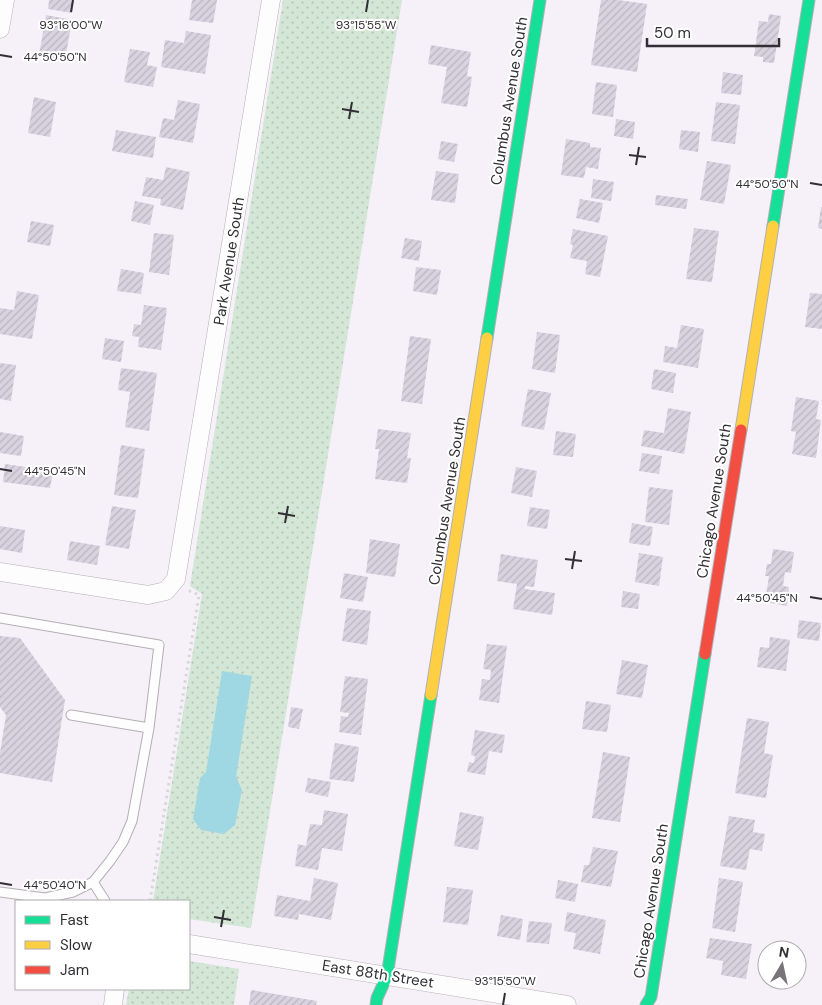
<svg xmlns="http://www.w3.org/2000/svg" width="822" height="1005" viewBox="0 0 822 1005" font-family="'DM Sans',sans-serif">
<style>
.grass{fill:url(#grass-dots)}
.water{fill:#9fd8e3}
.building{fill:url(#building-hatch)}
.lines{fill:none;stroke-linecap:round;stroke-linejoin:round}
.lane-casing{stroke:#b3afb4;stroke-width:11}
.street-casing{stroke:#b3afb4;stroke-width:19}
.fast-casing{stroke:#b3afb4;stroke-width:13}
.slow-casing{stroke:#b3afb4;stroke-width:13}
.jam-casing{stroke:#b3afb4;stroke-width:13}
.path{stroke:#d7d6d8;stroke-width:3;stroke-dasharray:2.5 4;stroke-linecap:butt}
.lane{stroke:#fefdfe;stroke-width:9}
.street{stroke:#fefdfe;stroke-width:18}
.fast{stroke:#16e098;stroke-width:11}
.slow{stroke:#ffcf43;stroke-width:11}
.jam{stroke:#f24e42;stroke-width:11}
.ticks{fill:none;stroke:#322f34;stroke-width:2}
.labels{text-anchor:middle;dominant-baseline:central;stroke-width:4;stroke-linejoin:round;paint-order:stroke}
.street-label{font-size:15px;fill:#322f34;stroke:#fff}
.ticks-label{font-size:12px;text-anchor:middle;fill:#322f34;stroke:#fff;stroke-width:4;stroke-linejoin:round;paint-order:stroke}
</style>
<defs>
<pattern id="grass-dots" width="8" height="8" patternUnits="userSpaceOnUse" patternTransform="scale(1.25)"><rect width="8" height="8" fill="#d4e6d6"/><path d="M2 2h.1M6 6h.1" fill="none" stroke="#b6c6b8" stroke-width="1.8" stroke-linecap="round"/></pattern>
<pattern id="building-hatch" width="6" height="6" patternUnits="userSpaceOnUse" patternTransform="scale(1.25)"><rect width="6" height="6" fill="#d9d2e0"/><path d="M-1 1l2-2M0 6l6-6M5 7l2-2" fill="none" stroke="#bbb5c1"/></pattern>
</defs>
<rect width="100%" height="100%" fill="#f6f1f8"/>
<path class="grass" d="M283,0H402L251,928L189,919V901H153L202,594L190,586Z
M189,961L239,969L234,1005H126L129,989H189Z"/>
<path class="water" d="M222,671L252,676L236,777L242,790L235,825L224,834L201,830L193,819L200,778L206,772Z"/>
<path class="building" d="M49,0H74L72,13L48,9Z
M192,0H217L213,23L189,20Z
M601,0H618L647,4L637,72L591,65Z
M769,14L781,16L774,63L763,62V57L754,56L759,21L768,22Z
M46,15L72,20L65,60L39,55Z
M186,31L211,35L205,74L161,67L165,40L184,43Z
M431,45L471,52L467,76L472,77L467,107L441,103L447,67L428,64Z
M130,49L150,52L147,65L157,67L153,87L124,82Z
M723,72L743,75L741,95L721,93Z
M596,82L617,85L613,117L592,114Z
M34,97L56,102L50,137L28,133Z
M178,100L200,104L193,143L159,137L163,118L174,120Z
M716,102L740,105L735,144L711,141Z
M616,119L635,122L633,139L614,136Z
M116,130L156,137L153,158L112,151Z
M681,130L700,132L698,152L679,149Z
M566,139L590,143V147L601,148L598,169L586,167L584,178L561,175Z
M441,141L458,144L454,162L438,159Z
M707,161L731,165L724,204L700,200Z
M166,167L190,172L183,210L160,205L161,199L142,196L146,177L163,180Z
M436,171L459,174L455,203L431,200Z
M593,179L614,182L611,201L591,198Z
M656,195L688,199L686,209L655,205Z
M580,199L603,203L599,223L576,218Z
M135,201L154,205L150,225L131,221Z
M821,207H822V229L818,228Z
M31,221L54,225L50,246L27,242Z
M694,228L719,231L712,282L686,279Z
M573,229L608,236L600,277L585,274L587,261L570,258L573,245L570,244Z
M154,233L174,235L169,275L149,272Z
M405,238L422,241L419,261L401,258Z
M416,267L441,270L437,295L413,291Z
M121,269L144,273L141,294L117,291Z
M17,291L39,295L32,339L0,334V308L14,310Z
M810,293L822,294V329L805,327Z
M144,305L167,308L161,350L138,347L139,337L132,336L134,324L141,325Z
M681,325L704,329L698,368L663,362L665,346L677,348Z
M537,332L560,335L555,373L532,369Z
M410,336L431,339L422,404L401,401Z
M105,338L124,341L121,362L102,359Z
M0,363L16,365L11,401L0,399Z
M121,368L157,373L149,431L125,427L130,392L118,390Z
M654,369L676,373L673,393L651,389Z
M528,389L551,393L544,430L521,426Z
M796,397L819,401L816,419L821,420L816,458L792,454L796,432L791,431Z
M668,408L691,412L684,454L641,446L644,430L664,433Z
M378,429L411,433L407,458H411L407,483L375,479L379,449H375Z
M556,431L576,434L573,457L553,455Z
M0,432L24,436L21,456L0,453Z
M121,445L145,449L138,498L114,495Z
M642,453L662,456L659,474L639,471Z
M5,464L53,471L50,488L3,482Z
M516,467L537,471L532,497L511,493Z
M649,487L673,490L669,525L645,522Z
M112,506L136,510L129,549L105,545Z
M530,507L550,510L547,529L527,526Z
M632,523L653,527L650,546L629,543Z
M0,526L25,530L22,553L0,549Z
M370,539L400,544L395,577L366,573Z
M70,541L100,546L97,565L67,560Z
M773,549L794,552L791,573L785,572L783,586L789,587L787,606L765,602L769,576H765L767,564H771Z
M639,553L663,557L659,586L635,582Z
M501,554L538,560L534,587L525,586V589L555,593L552,615L513,609L517,584L497,581Z
M344,573L368,577L363,602L340,598Z
M623,591L640,594L638,609L621,607Z
M347,608L371,611L367,645L342,641Z
M799,620L821,623L819,641L797,638Z
M0,636L20,638L65,700L52,782L0,773V753L6,715L0,707Z
M770,637L790,640L786,671L757,667L760,647L769,648Z
M487,644L507,646L499,703L479,700L482,679L490,680L491,670L483,669Z
M622,660L648,665L642,698L616,694Z
M345,676L368,679L361,735L339,732L341,716L348,717L349,713L340,712Z
M586,701L611,705L607,732L582,729Z
M291,707L303,709L299,729L288,727Z
M747,718L769,722L764,753L773,755L766,798L735,793Z
M475,730L505,735L502,753L489,751L485,775L467,772L469,762L474,763L475,756L471,755Z
M335,743L359,747L354,782L329,779Z
M603,752L630,757L620,822L592,818Z
M308,778L331,782L328,797L305,792Z
M324,810L348,814L342,851L322,848L318,870L295,866L298,844L306,846L310,824L322,825Z
M460,812L484,817L478,850L454,846Z
M729,816L755,820L753,832L765,834L762,851L750,849L746,870L720,866Z
M593,847L618,851L611,887L581,882L584,865H589Z
M314,878L338,883L331,920L299,914L298,920L274,916L277,895L310,901Z
M719,878L743,882L735,932L712,928Z
M558,880L578,884L575,902L555,898Z
M447,887L473,890L468,925L443,922Z
M567,912L606,920L600,954L573,949L576,933L564,931Z
M501,915L523,919L520,940L497,936Z
M529,921L552,923L549,944L526,942Z
M710,938L752,944L746,979L721,975L723,961L706,958Z
M251,990L317,1001L316,1005H249Z"/>
<g class="lines">
<g class="lane-casing">
<path id="lane" d="M0,618L159,645L149,728L132,821L123,842L110,861L93,882
M71,715L149,728
M0,892L45,898L73,892L93,882L105,901"/>
</g>
<g class="street-casing">
<path id="street" d="M0,29L5,0
M0,572L148,595L166,591L176,579L271,0
M189,944L567,1005
M113,1005L115,989"/>
</g>
<g class="fast-casing">
<path id="fast" d="M773,226L809,0
M487,338L540,0
M376,1005L377,998L387,976L431,695
M646,1005L651,997L705,654"/>
</g>
<g class="slow-casing">
<path id="slow" d="M741,430L773,226
M431,695L487,338"/>
</g>
<g class="jam-casing">
<path id="jam" d="M705,654L741,430"/>
</g>
<path class="path" d="M150,901L199,595L187,590"/>
<use href="#lane" class="lane"/>
<use href="#street" class="street"/>
<use href="#fast" class="fast"/>
<use href="#slow" class="slow"/>
<use href="#jam" class="jam"/>
</g>
<path class="ticks" d="M71,12L73,0M366,12L368,0M0,55L12,57M342,109L359,112M349,119L352,102M629,155L646,157M636,165L639,147M810,183L822,185M0,469L12,471M278,513L295,516M285,523L288,506M565,559L582,561M572,569L575,551M810,597L822,599M0,883L12,885M214,917L231,920M221,927L224,910M503,1005L505,993"/>
<g class="labels">
<g class="street-label">
<text transform="translate(509 101) rotate(-81)">Columbus Avenue South</text>
<text transform="translate(229 261) rotate(-81)">Park Avenue South</text>
<text transform="translate(447 501) rotate(-81)">Columbus Avenue South</text>
<text transform="translate(714 501) rotate(-81)">Chicago Avenue South</text>
<text transform="translate(651 901) rotate(-81)">Chicago Avenue South</text>
<text transform="translate(378 974) rotate(9)">East 88th Street</text>
</g>
</g>
<g class="ticks-label">
<text x="71" y="29">93°16'00"W</text>
<text x="366" y="29">93°15'55"W</text>
<text x="55" y="61">44°50'50"N</text>
<text x="767" y="188">44°50'50"N</text>
<text x="55" y="475">44°50'45"N</text>
<text x="767" y="602">44°50'45"N</text>
<text x="55" y="889">44°50'40"N</text>
<text x="505" y="985">93°15'50"W</text>
</g>
<rect x="15" y="900" width="175" height="90" fill="#ffffff" stroke="#adacae"/>
<rect x="25" y="916" width="25" height="8" fill="#16e098" stroke="#adacae"/>
<text x="60" y="925" font-size="15" fill="#322f34">Fast</text>
<rect x="25" y="941" width="25" height="8" fill="#ffcf43" stroke="#adacae"/>
<text x="60" y="950" font-size="15" fill="#322f34">Slow</text>
<rect x="25" y="966" width="25" height="8" fill="#f24e42" stroke="#adacae"/>
<text x="60" y="975" font-size="15" fill="#322f34">Jam</text>
<g transform="translate(782 965) rotate(9)"><circle r="24" fill="#ffffff" stroke="#adacae"/>
<path d="M0-4L9 19L0 12L-9 19Z" fill="#777379"/>
<text y="-8" font-size="14" font-weight="bold" text-anchor="middle" fill="#322f34">N</text>
</g>
<path d="M647 38v8h132v-8" fill="none" stroke="#322f34" stroke-width="2.5"/>
<text x="654" y="38" font-size="15" fill="#322f34" stroke="#ffffff" stroke-width="4" paint-order="stroke">50 m</text>
</svg>
